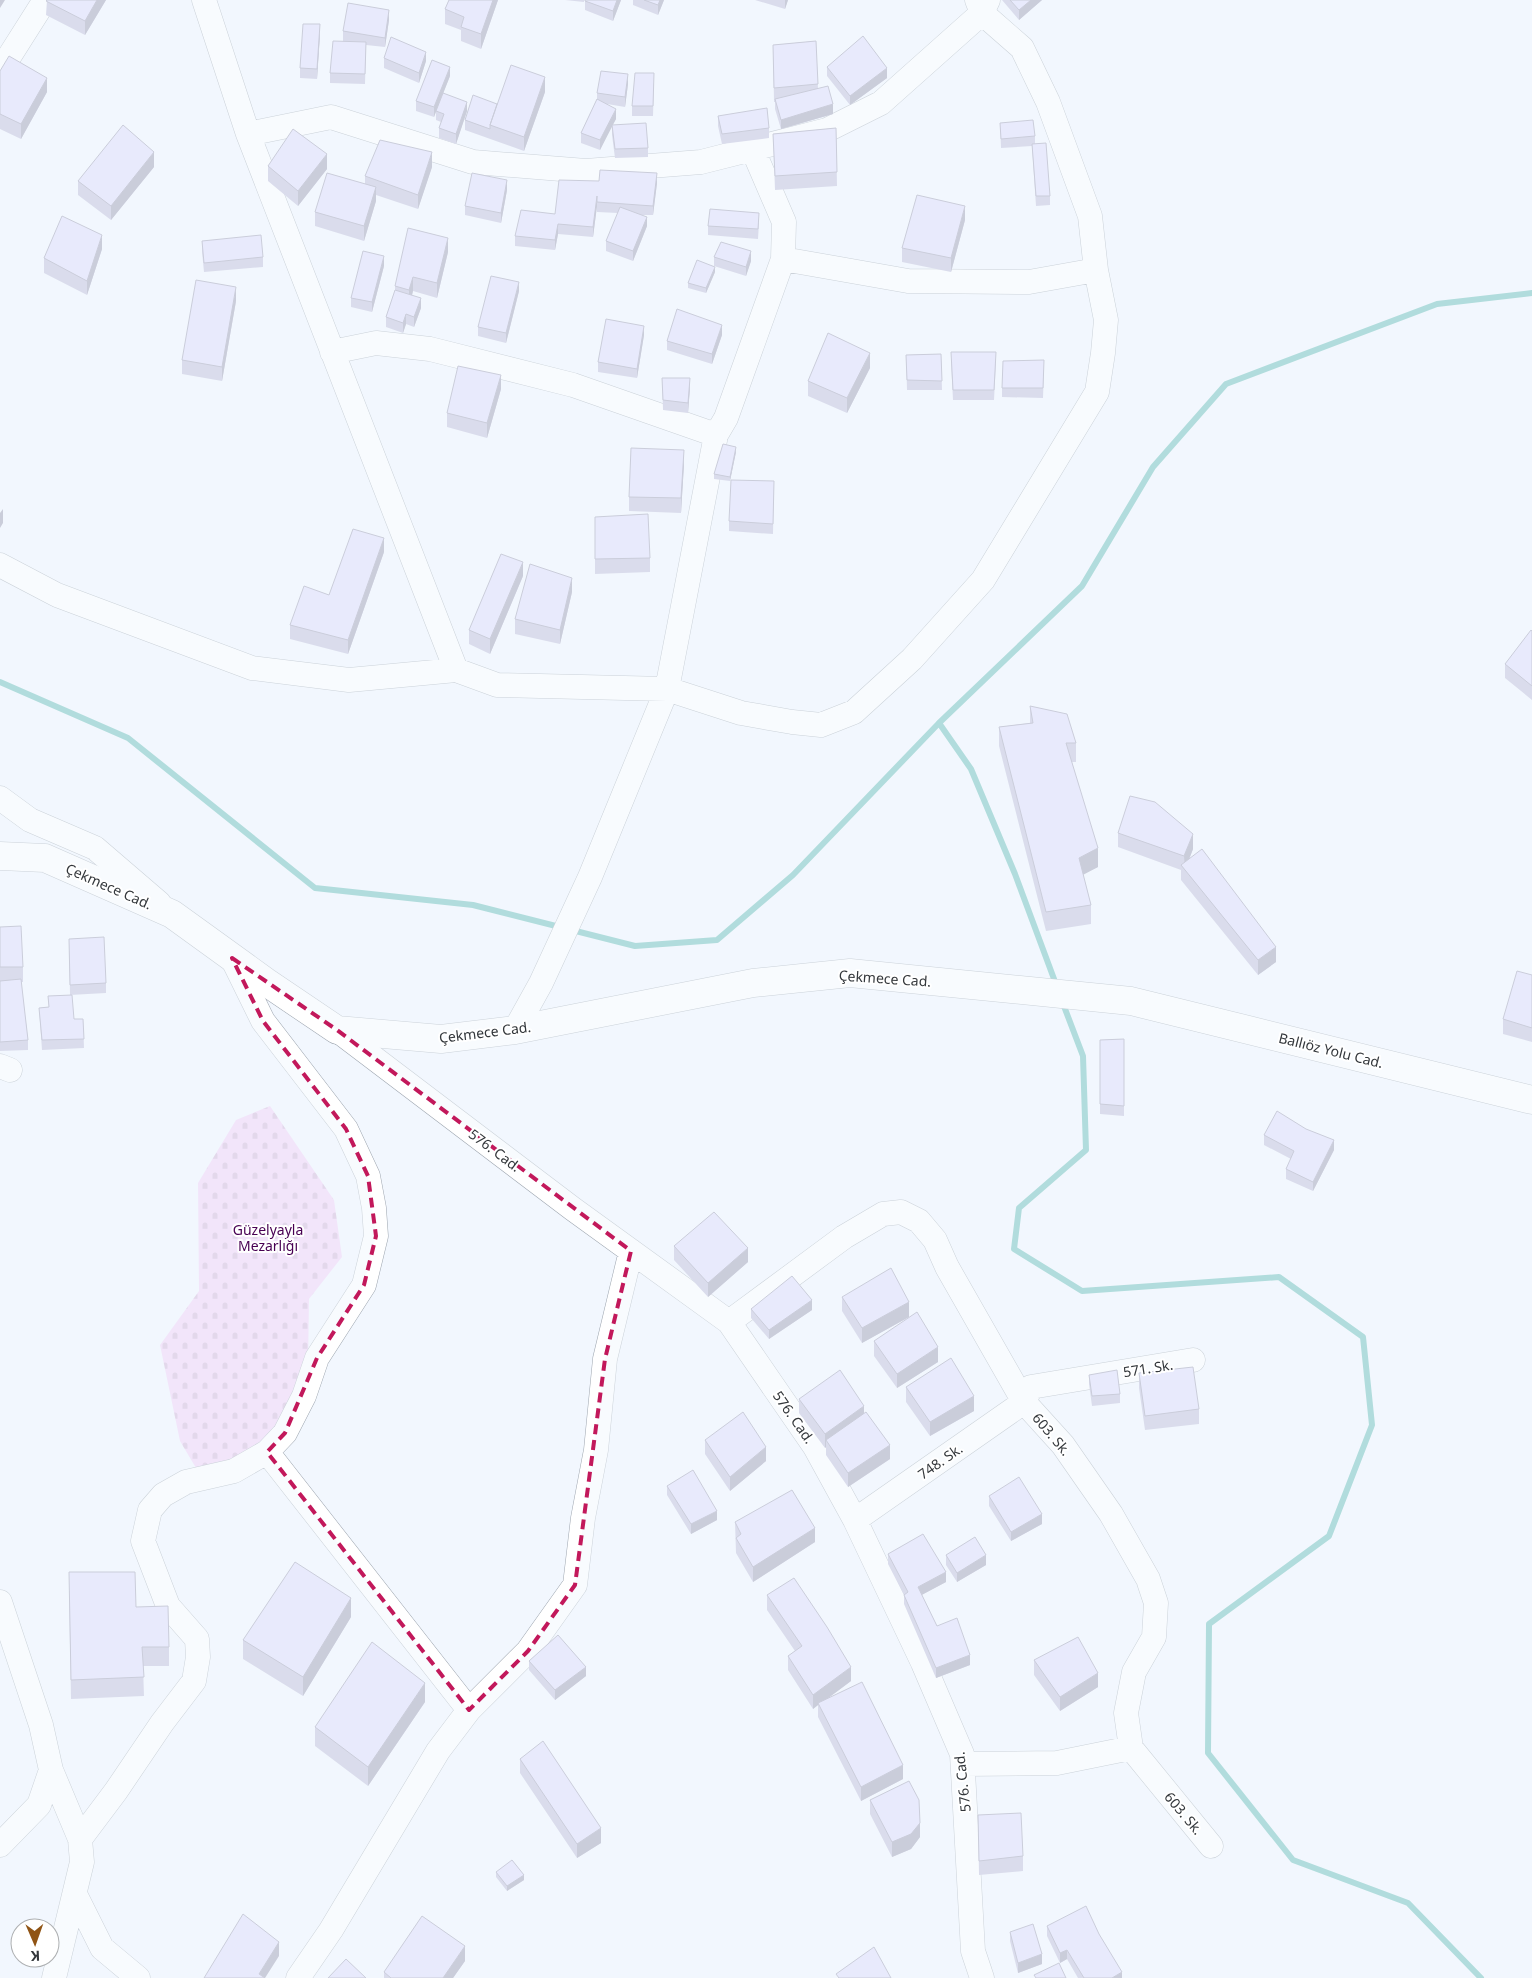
<svg xmlns="http://www.w3.org/2000/svg" width="1532" height="1978" viewBox="0 0 1532 1978" font-family="'Noto Sans',sans-serif">
<style>
.cemetery{fill:url(#cemetery-stones)}
.lines{fill:none;stroke-linecap:round;stroke-linejoin:round}
.stream{stroke:#63bbb5;stroke-width:6}
.street-casing{stroke:#9da5af;stroke-width:25}
.secondary-casing{stroke:#9da5af;stroke-width:29}
.street{stroke:#fff;stroke-width:24}
.secondary{stroke:#fff;stroke-width:28}
.wall{fill:#bdbbd8}
.shaded-wall{fill:#9a99b0}
.building{fill:#dcdafb;stroke:#9a99b0}
.marked{fill:none;stroke:#c2185b;stroke-width:4;stroke-dasharray:10 6;stroke-linejoin:round}
.labels{text-anchor:middle;dominant-baseline:central;stroke-width:4;stroke-linejoin:round;paint-order:stroke}
.street-label{font-size:14px;fill:#33373b;stroke:#fff}
.park-label{font-size:14px;fill:#480053;stroke:#fff}
</style>
<defs>
<pattern id="cemetery-stones" width="16" height="16" patternUnits="userSpaceOnUse" patternTransform="scale(1.25)"><rect width="16" height="16" fill="#f2cff7"/><path d="M2 7V4a2 2 0 0 1 4 0v3zM10 15v-3a2 2 0 0 1 4 0v3z" fill="#d0b2d5"/></pattern>
</defs>
<rect width="100%" height="100%" fill="#f2f7fe"/>
<path class="cemetery" d="M270,1106L334,1200L342,1257L309,1299L308,1367L274,1449L234,1471L196,1468L180,1441L160,1345L199,1291L198,1183L236,1120Z"/>
<g class="lines">
<path class="stream" d="M0,682L128,738L315,888L473,905L635,946L717,940L793,875L939,723L1082,586L1153,467L1226,384L1437,304L1532,293
M939,723L971,769L1015,874L1057,987
M1062,1001L1083,1056L1086,1150L1019,1208L1014,1249L1082,1291L1279,1277L1363,1337L1372,1425L1329,1536L1209,1624L1208,1753L1293,1860L1408,1903L1481,1978"/>
<g class="street-casing">
<path id="street" d="M204,0L248,134L331,117L473,162L586,171L701,162L827,130L881,103L982,13L988,0
M0,71L45,0
M248,134L456,670
M783,259L908,281L1029,282L1096,270
M332,352L376,343L430,349L573,385L716,435
M0,565L57,595L252,668L349,680L456,670L497,685L667,689L741,713L792,722L821,725L854,712L912,659L983,580L1097,392L1103,353L1106,320L1096,270L1090,216L1048,102L1022,48L982,13L977,0
M0,798L30,820L95,848L159,903
M337,1030L573,1209L729,1322L815,1447L855,1520L923,1663L962,1754L973,1951L982,1978
M515,1030L541,983L590,877L667,689L716,435L726,418L783,259L784,222L753,150
M0,1066L10,1070
M729,1322L844,1237L883,1214L901,1212L919,1221L935,1240L947,1267L1024,1402L1063,1445L1111,1514L1148,1579L1156,1603L1154,1637L1134,1672L1126,1713L1131,1748L1211,1846
M267,1452L469,1710
M855,1520L1024,1402L1031,1387L1193,1360
M0,1602L41,1725L51,1770L39,1805L0,1845
M963,1764L1057,1763L1131,1748
M51,1770L80,1839L82,1862L54,1978
M80,1839L116,1791L162,1723L194,1681L198,1657L197,1639L168,1606L143,1541L150,1510L163,1495L186,1482L234,1471L267,1452L285,1433L304,1396L317,1358L364,1285L376,1236L374,1208L368,1176L346,1129L263,1021L232,958
M75,1894L102,1948L138,1978
M298,1978L331,1930L438,1751L469,1710L528,1651L575,1585L583,1518L596,1450L605,1359L631,1251"/>
</g>
<g class="secondary-casing">
<path id="secondary" d="M0,856L45,858L172,914L266,982L337,1030L441,1039L515,1030L753,983L850,973L1131,1001L1532,1100"/>
</g>
<use href="#street" class="street"/>
<use href="#secondary" class="secondary"/>
</g>
<path class="wall" d="M47,0H106L85,35L46,15Z
M449,0H498L481,49L461,41V30L445,24V9Z
M565,0H584V2Z
M585,0H621L613,21L585,10Z
M633,0H664L658,15L633,5Z
M755,0H788L785,9Z
M1002,0H1042L1019,20Z
M389,20L385,47L366,45L365,84L330,83V73L343,41V31Z
M320,34L317,79L300,78V68Z
M816,41L818,89L833,114L781,129L775,109V102H774L773,45Z
M384,58L426,61L419,83L384,68Z
M827,67L887,78L850,105L827,76Z
M0,71L47,92L21,139L0,129Z
M450,76L443,93L467,111L456,144L439,138V128L441,122L436,120V111L434,117L416,111V101Z
M654,83L653,116H632V106Z
M628,84L625,107L607,104L616,119L612,125L648,148V157L615,158L612,135V125L600,150L581,143V133L597,99V93Z
M545,92L524,151L465,130V120L497,104Z
M718,116L769,128V138L722,144L718,126Z
M1000,123L1035,136V144L1050,196V205L1036,206L1032,146L1001,148Z
M836,128L837,186L775,190L773,134Z
M268,166L327,169L298,206L268,181Z
M154,167L111,220L78,195V181Z
M432,167L418,209L376,195V201L364,241L315,226V212L365,184V176Z
M657,183L653,215H641L647,226L633,261L606,251V241L618,213L597,212V206L593,237L558,234L555,250L515,246V236L555,214Z
M507,190L501,223L465,215V206Z
M965,220L951,272L902,262V248Z
M759,223L758,239L708,235V226Z
M202,241L263,257V267L204,272L202,251Z
M102,249L87,295L44,273V258Z
M448,252L437,298L413,291L412,296L421,308L414,327L406,324L403,333L386,327V317L395,290V286Z
M714,257L751,261L746,276L714,266Z
M384,266L372,312L351,307V298Z
M715,272L706,293L688,288V283Z
M519,291L506,343L478,336V327Z
M236,301L222,381L182,374V360Z
M644,335L637,378L598,372V362Z
M722,335L712,364L667,350V341Z
M941,354L942,390H907L906,355Z
M951,361H996L994,400H953Z
M870,368L847,413L808,396V381Z
M1044,370L1043,398L1002,397V388Z
M662,378L690,387L688,413L663,410Z
M501,389L487,438L447,427V413Z
M736,452L730,481L714,479V474Z
M684,464L681,513L629,511V497Z
M774,481L773,534L729,531V521Z
M595,517L650,558V572L595,574Z
M384,552L348,654L290,639V625Z
M523,576L490,654L469,644V630Z
M572,592L560,644L515,634V619Z
M1532,631V700L1505,678V664Z
M1030,706L1076,743V762H1072L1098,867L1083,874L1091,905V924L1046,931L999,746V727L1030,723Z
M1118,833L1193,849L1189,860L1276,962L1258,975L1181,880V870L1118,847Z
M0,927L23,967V982H21L28,1040V1050L0,1051Z
M69,939L106,983V993L70,995Z
M1532,975V1042L1503,1034V1019Z
M48,996L74,1019H83L84,1048L42,1050L39,1008L49,1007Z
M1124,1039V1116L1100,1114V1040Z
M1264,1135L1334,1150L1313,1191L1286,1179V1169L1291,1159L1264,1145Z
M674,1246L748,1262L708,1297L674,1260Z
M842,1297L909,1317L862,1343L842,1311Z
M751,1309L812,1310L769,1339L751,1318Z
M874,1341L938,1362L897,1388L874,1356Z
M1139,1373L1199,1409V1424L1145,1430L1139,1388Z
M1089,1375L1120,1394V1403L1092,1406L1089,1384Z
M906,1387L974,1411L930,1436L906,1402Z
M799,1399L864,1413L890,1459L848,1487L826,1455V1447L825,1448L799,1413Z
M705,1440L766,1461L730,1491L705,1454Z
M667,1486L717,1520L691,1534L667,1495Z
M989,1496L1042,1524L1011,1541L989,1506Z
M735,1522L815,1542L753,1582L736,1553Z
M888,1554L946,1582L921,1595L937,1626L970,1665L936,1678L904,1604V1595L888,1564Z
M946,1555L986,1565L957,1582L946,1565Z
M69,1591L136,1607L169,1647V1666H143L144,1696L71,1699Z
M767,1595L851,1681L828,1698L903,1779L861,1801L818,1717V1705L813,1709L788,1670V1656L795,1651L767,1610Z
M351,1617L303,1696L243,1659V1640Z
M1034,1660L1098,1687L1060,1711L1034,1675Z
M529,1661L586,1676L555,1700L529,1670Z
M425,1702L368,1786L315,1746V1727Z
M520,1759L601,1843L577,1858L520,1773Z
M870,1800L920,1837L911,1849L892,1857L870,1814Z
M978,1815L1023,1856V1871L979,1875Z
M496,1872L524,1880L507,1891L496,1877Z
M1047,1926L1099,1934L1122,1978H1078L1067,1959L1060,1963L1047,1936Z
M1010,1932L1042,1964L1018,1973L1010,1941Z
M465,1961L453,1978H384V1972Z"/>
<path class="shaded-wall" d="M0,0H5L0,8Z
M97,0H106L85,35V21Z
M493,0H498L481,49V34Z
M617,0H621L613,21V11Z
M660,0H664L658,15V5Z
M785,0H788L785,9Z
M1031,0H1042L1019,20V10Z
M389,10V20L385,47V38Z
M320,24V34L317,79V69Z
M426,52V61L419,83V73Z
M450,67V76L434,117V107Z
M887,68V78L850,105V96Z
M628,74V84L625,107V97Z
M545,77V92L524,151V137Z
M47,78V92L21,139V124Z
M467,102V111L456,144V134Z
M833,104V114L781,129V120Z
M616,109V119L600,150V140Z
M154,152V167L111,220V206Z
M432,152V167L418,209V195Z
M327,154V169L298,206V191Z
M657,173V183L653,215V206Z
M507,180V190L501,223V213Z
M376,187V201L364,241V226Z
M597,196V206L593,237V227Z
M965,206V220L951,272V258Z
M647,217V226L633,261V251Z
M558,224V234L555,250V240Z
M102,235V249L87,295V281Z
M448,238V252L437,298V283Z
M751,251V261L746,276V267Z
M384,256V266L372,312V302Z
M715,267V272L706,293V288Z
M413,277V291L409,305V290Z
M519,282V291L506,343V333Z
M236,287V301L222,381V367Z
M421,298V308L414,327V317Z
M406,314V324L403,333V323Z
M722,325V335L712,364V354Z
M644,326V335L637,378V369Z
M870,353V368L847,413V398Z
M501,375V389L487,438V423Z
M690,378V387L688,413V403Z
M736,447V452L730,481V477Z
M684,450V464L681,513V498Z
M3,509V523L0,528V513Z
M384,538V552L348,654V640Z
M523,562V576L490,654V639Z
M572,578V592L560,644V630Z
M1193,834V849L1185,869L1184,856Z
M1098,848V867L1079,877V858Z
M1276,947V962L1258,975V960Z
M1334,1140V1150L1313,1191V1182Z
M748,1248V1262L708,1297V1283Z
M812,1300V1310L769,1339V1330Z
M909,1302V1317L862,1343V1328Z
M938,1347V1362L897,1388V1374Z
M974,1396V1411L930,1436V1422Z
M864,1406V1421L826,1440V1447L825,1448V1434Z
M890,1445V1459L848,1487V1473Z
M766,1447V1461L730,1491V1477Z
M717,1511V1520L691,1534V1524Z
M1042,1514V1524L1011,1541V1532Z
M815,1528V1542L753,1582V1567Z
M986,1555V1565L957,1582V1573Z
M946,1572V1582L918,1597V1587Z
M351,1598V1617L303,1696V1677Z
M970,1655V1665L936,1678V1668Z
M586,1667V1676L555,1700V1690Z
M851,1667V1681L819,1705L818,1703V1705L813,1709V1695Z
M1098,1673V1687L1060,1711V1697Z
M425,1683V1702L368,1786V1767Z
M903,1765V1779L861,1801V1787Z
M920,1823V1837L911,1849L892,1857V1842Z
M601,1828V1843L577,1858V1844Z
M524,1875V1880L507,1891V1886Z
M279,1942V1956L265,1978L259,1974Z
M465,1946V1961L453,1978H443Z
M1067,1950V1959L1060,1963V1953Z
M1042,1954V1964L1018,1973V1963Z
M1122,1972V1978H1112Z"/>
<path class="building" d="M47,0H97L85,21L46,1Z
M449,0H493L481,34L461,27L464,17L445,9Z
M585,0H617L613,11L585,1Z
M644,0H660L658,5Z
M1010,0H1031L1019,10Z
M348,3L389,10L385,38L343,31Z
M303,24H320L317,69L300,68Z
M863,36L887,68L850,96L827,67Z
M391,37L426,52L419,73L384,58Z
M333,41L366,42L365,74L330,73Z
M816,41L818,84L774,88L773,45Z
M9,56L47,78L21,124L0,114V71Z
M432,60L450,67L434,107L416,101Z
M511,65L545,77L524,137L490,125Z
M601,71L628,74L625,97L597,93Z
M635,73H654L653,106H632Z
M828,86L833,104L781,120L775,99Z
M443,93L467,102L456,134L439,128L444,114L436,111Z
M473,95L497,104L490,125V129L465,120Z
M597,99L616,109L600,140L581,133Z
M767,108L769,128L722,134L718,116Z
M1033,120L1035,136L1001,139L1000,123Z
M646,123L648,148L615,149L612,125Z
M123,125L154,152L111,206L78,181Z
M836,128L837,172L775,176L773,134Z
M293,129L327,154L298,191L268,166Z
M380,140L432,152L418,195L365,176Z
M1046,143L1050,196H1036L1032,144Z
M600,170L657,173L653,206L597,202V196L593,227L558,224L555,240L515,236L521,210L555,214L559,180L599,181Z
M327,173L376,187L364,226L315,212Z
M472,173L507,180L501,213L465,206Z
M917,195L965,206L951,258L902,248Z
M620,207L647,217L633,251L606,241Z
M710,209L759,213L758,229L708,226Z
M62,216L102,235L87,281L44,258Z
M408,228L448,238L437,283L413,277L409,290L395,286Z
M261,235L263,257L204,263L202,241Z
M721,242L751,251L746,267L714,257Z
M363,251L384,256L372,302L351,298Z
M697,260L715,267L706,288L688,283Z
M491,276L519,282L506,333L478,327Z
M196,280L236,287L222,367L182,360Z
M395,290L421,298L414,317L406,314L403,323L386,317Z
M677,309L722,325L712,354L667,341Z
M606,319L644,326L637,369L598,362Z
M828,333L870,353L847,398L808,381Z
M951,352H996L994,390H953Z
M941,354L942,381L907,380L906,355Z
M1044,360L1043,388H1002L1003,361Z
M458,366L501,375L487,423L447,413Z
M662,378H690L688,403L663,400Z
M723,444L736,447L730,477L714,474Z
M631,448L684,450L681,498L629,497Z
M731,480L774,481L773,524L729,521Z
M648,514L650,558L595,559V517Z
M353,529L384,538L348,640L290,625L304,586L329,595Z
M501,554L523,562L490,639L469,630Z
M530,564L572,578L560,630L515,619Z
M1531,630L1532,631V686L1505,664Z
M1030,706L1067,714L1076,743H1066L1098,848L1079,858L1091,905L1046,912L999,727L1033,723Z
M1130,796L1155,802L1193,834L1184,856L1118,833Z
M1202,849L1276,947L1258,960L1181,865Z
M21,926L23,967H0V927Z
M104,937L106,983L70,985L69,939Z
M1517,971L1532,975V1028L1503,1019Z
M21,979L28,1040L0,1042V981Z
M72,995L74,1019H83L84,1039L42,1040L39,1008L49,1007L48,996Z
M1124,1039V1106L1100,1104V1040Z
M1277,1111L1306,1129L1334,1140L1313,1182L1286,1169L1294,1151L1264,1135Z
M714,1212L748,1248L708,1283L674,1246Z
M891,1268L909,1302L862,1328L842,1297Z
M792,1276L812,1300L769,1330L751,1309Z
M917,1312L938,1347L897,1374L874,1341Z
M951,1358L974,1396L930,1422L906,1387Z
M1193,1367L1199,1409L1145,1416L1139,1373Z
M840,1370L864,1406L825,1434L799,1399Z
M1117,1370L1120,1394L1092,1396L1089,1375Z
M743,1412L766,1447L730,1477L705,1440Z
M866,1412L890,1445L848,1473L826,1440Z
M693,1470L717,1511L691,1524L667,1486Z
M1019,1477L1042,1514L1011,1532L989,1496Z
M792,1490L815,1528L753,1567L736,1538L741,1534L735,1522Z
M923,1534L946,1572L918,1587L937,1626L957,1618L970,1655L936,1668L904,1595L908,1592L888,1554Z
M975,1537L986,1555L957,1573L946,1555Z
M295,1562L351,1598L303,1677L243,1640Z
M69,1572H135L136,1607L168,1606L169,1647H142L144,1677L71,1680Z
M794,1578L827,1627L851,1667L813,1695L788,1656L802,1646L767,1595Z
M558,1635L586,1667L555,1690L529,1661Z
M1078,1637L1098,1673L1060,1697L1034,1660Z
M372,1642L425,1683L368,1767L315,1727Z
M862,1682L903,1765L861,1787L818,1703Z
M543,1741L601,1828L577,1844L520,1759Z
M909,1781L919,1800L920,1823L911,1834L892,1842L870,1800Z
M1021,1813L1023,1856L979,1861L978,1815Z
M512,1860L524,1875L507,1886L496,1872Z
M1086,1906L1099,1934L1122,1972L1112,1978H1084L1067,1950L1060,1953L1047,1926Z
M243,1914L279,1942L259,1974L265,1978H204Z
M422,1916L465,1946L443,1978H391L384,1972Z
M1033,1924L1042,1954L1018,1963L1010,1932Z
M874,1947L891,1978H839L836,1974Z
M346,1959L366,1978H328Z
M1059,1963L1066,1978H1036L1034,1975Z"/>
<path d="M0 0H1532V1978H0ZM232,958L337,1030L631,1251L605,1359L575,1585L528,1651L469,1710L267,1452L285,1433L317,1358L364,1285L376,1236L368,1176L346,1129L263,1021Z" fill="#f2f7fe" fill-opacity=".55" fill-rule="evenodd"/>
<path class="marked" d="M232,958L337,1030L631,1251L605,1359L575,1585L528,1651L469,1710L267,1452L285,1433L317,1358L364,1285L376,1236L368,1176L346,1129L263,1021Z"/>
<g class="labels">
<g class="street-label">
<text transform="translate(109 886) rotate(24)">Çekmece Cad.</text>
<text transform="translate(885 978) rotate(4)">Çekmece Cad.</text>
<text transform="translate(485 1032) rotate(-7)">Çekmece Cad.</text>
<text transform="translate(1331 1050) rotate(14)">Ballıöz Yolu Cad.</text>
<text transform="translate(495 1150) rotate(37)">576. Cad.</text>
<text transform="translate(1148 1368) rotate(-9)">571. Sk.</text>
<text transform="translate(794 1417) rotate(55)">576. Cad.</text>
<text transform="translate(1052 1434) rotate(50)">603. Sk.</text>
<text transform="translate(940 1461) rotate(-35)">748. Sk.</text>
<text transform="translate(962 1782) rotate(-96)">576. Cad.</text>
<text transform="translate(1184 1813) rotate(50)">603. Sk.</text>
</g>
<g class="park-label">
<text x="268" y="1229">Güzelyayla<tspan x="268" dy="16">Mezarlığı</tspan></text>
</g>
</g>
<g transform="translate(35 1943) rotate(178)"><circle r="24" fill="#ffffff" stroke="#adafb1"/>
<path d="M0-4L9 19L0 12L-9 19Z" fill="#905414"/>
<text y="-8" font-size="14" font-weight="bold" text-anchor="middle" fill="#33373b">K</text>
</g>
</svg>
